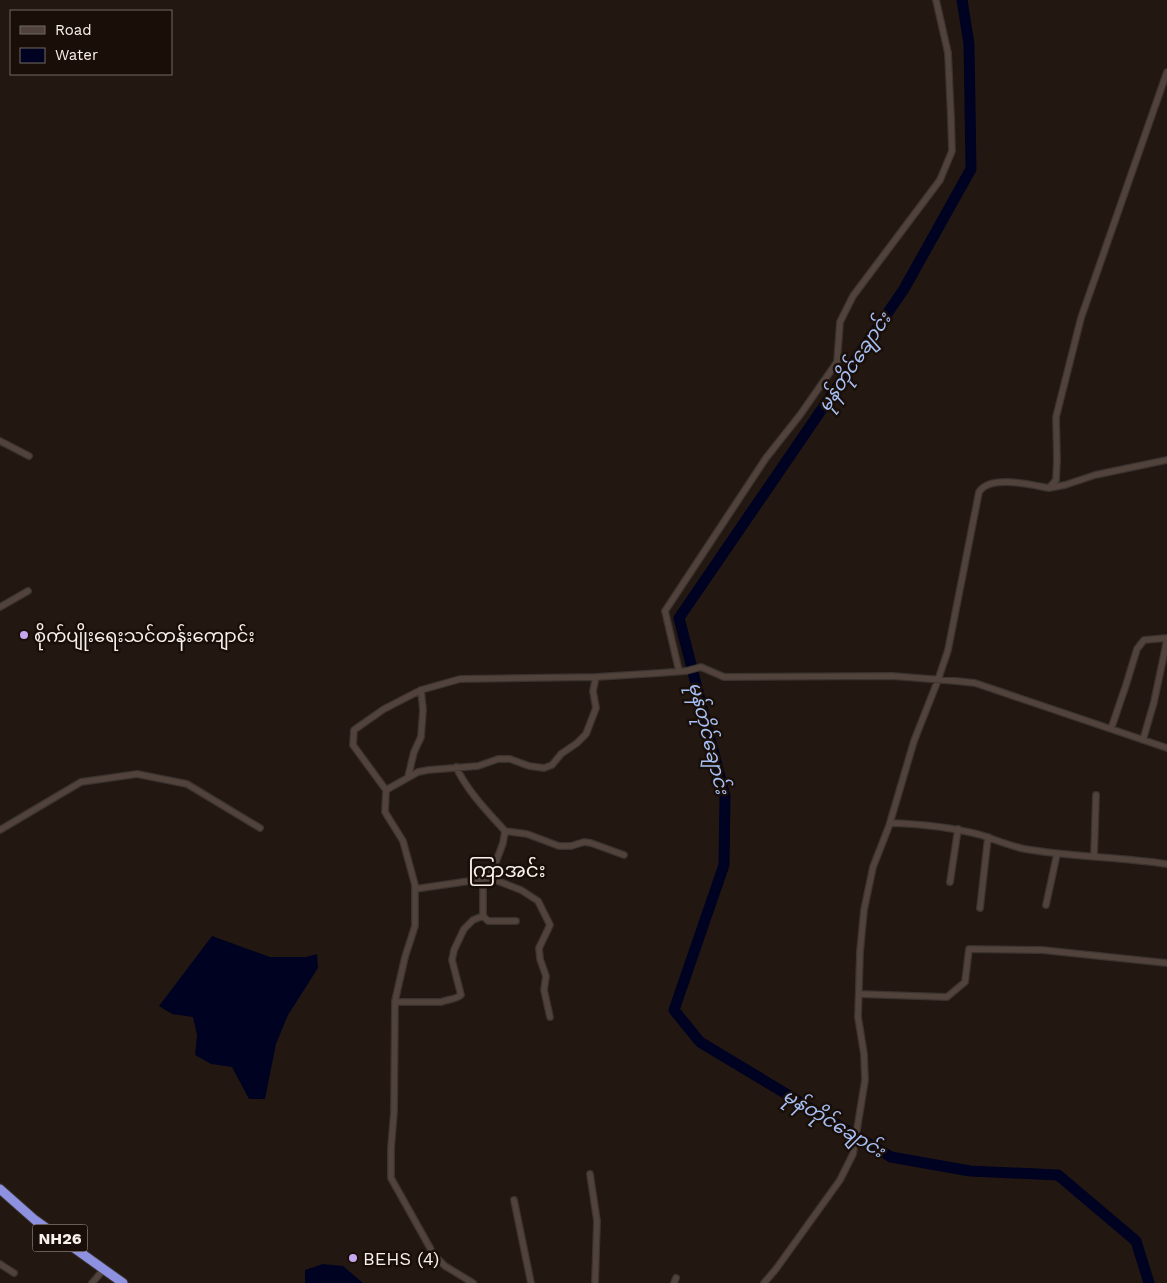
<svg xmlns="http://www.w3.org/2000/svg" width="1167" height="1283" viewBox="0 0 1167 1283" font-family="'Work Sans','Noto Sans Myanmar',sans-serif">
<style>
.water{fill:#000221}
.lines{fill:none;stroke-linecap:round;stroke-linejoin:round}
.river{stroke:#000221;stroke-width:11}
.minor-casing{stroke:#3b3330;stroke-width:8}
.highway-casing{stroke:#3b3330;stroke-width:11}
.minor{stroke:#51433c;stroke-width:5.5}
.highway{stroke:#8d91df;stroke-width:9}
.poi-dot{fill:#c7a6f0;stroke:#1a0f08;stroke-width:2}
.labels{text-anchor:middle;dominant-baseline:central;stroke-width:5;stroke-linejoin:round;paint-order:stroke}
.shield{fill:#1a0f08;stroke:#b6ada8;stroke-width:1}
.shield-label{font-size:16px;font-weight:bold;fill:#f9f1ec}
.poi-label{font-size:18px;fill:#f9f1ec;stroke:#1a0f08;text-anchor:start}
.water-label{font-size:19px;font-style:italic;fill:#a6bff4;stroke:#1a0f08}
.quarter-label{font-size:20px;fill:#f9f1ec;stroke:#1a0f08}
</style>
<rect width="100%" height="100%" fill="#231811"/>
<path class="water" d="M212,936L270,957H306L317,954L318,968L288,1015L276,1044L265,1099H249L232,1067L211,1064L195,1055L197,1035L193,1017L172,1014L159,1006Z
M323,1264L343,1266L363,1283H305V1270Z"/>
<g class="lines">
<path class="river" d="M962,0L969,44L971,169L904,289L679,618L725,796L724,865L674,1010L700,1042L891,1157L970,1171L1058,1175L1136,1241L1149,1283"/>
<g class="minor-casing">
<path id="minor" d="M0,441L29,456
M1049,488L1065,485L1095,475L1167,460
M0,607L28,591
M679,671L665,611L766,458L800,415L837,362L840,322L853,296L940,180L952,151L951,118L948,53L936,0
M1111,729L1126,685L1137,649L1144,640L1167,638
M1143,740L1154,702L1167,640
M408,777L414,752L421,737L423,710L421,690
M386,790L418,772L428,770L478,766L498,759H510L529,766L544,768L552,765L561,754L577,743L586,734L596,708L593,691L596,677
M890,823C921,824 951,827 981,835C996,840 1010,846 1025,849C1072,857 1120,857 1167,864
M0,830L81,782L137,774L187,784L260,828
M505,831L527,834L559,846H571L584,842L591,843L624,855
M1094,856L1096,795
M490,878L521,890L538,901L550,925L539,948L540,959L546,976L544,990L550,1017
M950,882L958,829
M415,889L490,878L503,843L505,831C487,811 468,792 456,767
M1046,905L1057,854
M980,908L988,837
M483,916L488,921H516
M859,994L947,997L965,982L969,949L1042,950L1167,963
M395,1002H441C448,999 455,1000 461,995L452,960L454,950L464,929L473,920L483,916V880
M590,1174L597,1221L595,1283
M514,1200L531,1283
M0,1264L14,1273
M92,1283L104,1269
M473,1283L445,1266L434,1255L391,1178V1148L394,1112L395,1001L405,957L415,926V885L403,841L385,812L386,790L353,745L354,730L384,709L421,690L460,679L596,677L660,673L686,671L701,667L724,677L892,676L956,681L975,683L1167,748
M674,1283L676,1278
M764,1283L776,1269L840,1180L853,1154L865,1080L864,1054L858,1017L860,952L864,910L873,867L889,826L914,741L938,680L948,650L979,492C990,474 1031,485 1049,488L1056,480L1057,460L1056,417L1081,318L1167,72"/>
</g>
<g class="highway-casing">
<path id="highway" d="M0,1189L35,1220L123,1283"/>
</g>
<use href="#minor" class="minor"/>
<use href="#highway" class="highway"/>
</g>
<g class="poi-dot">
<circle cx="24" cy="635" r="5"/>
<circle cx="353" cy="1258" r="5"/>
</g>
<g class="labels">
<rect class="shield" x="32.5" y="1224.5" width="55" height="27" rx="4"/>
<g class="shield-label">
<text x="60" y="1238">NH26</text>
</g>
<g class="poi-label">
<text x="34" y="635">စိုက်ပျိုးရေးသင်တန်းကျောင်း</text>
<text x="363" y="1258">BEHS (4)</text>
</g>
<g class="water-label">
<text transform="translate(854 362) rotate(-56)">မုန်တိုင်ချောင်း</text>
<text transform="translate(709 738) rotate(76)">မုန်တိုင်ချောင်း</text>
<text transform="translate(834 1123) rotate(31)">မုန်တိုင်ချောင်း</text>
</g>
<g class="quarter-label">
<text x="507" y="870">ကြာအင်း</text>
</g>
</g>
<rect x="10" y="10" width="162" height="65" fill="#1a0f08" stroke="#736963"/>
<rect x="20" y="26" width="25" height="8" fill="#51433c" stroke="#736963"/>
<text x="55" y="35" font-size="15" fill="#f9f1ec">Road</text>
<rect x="20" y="48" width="25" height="15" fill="#000221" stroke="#736963"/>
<text x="55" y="60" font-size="15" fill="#f9f1ec">Water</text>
</svg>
